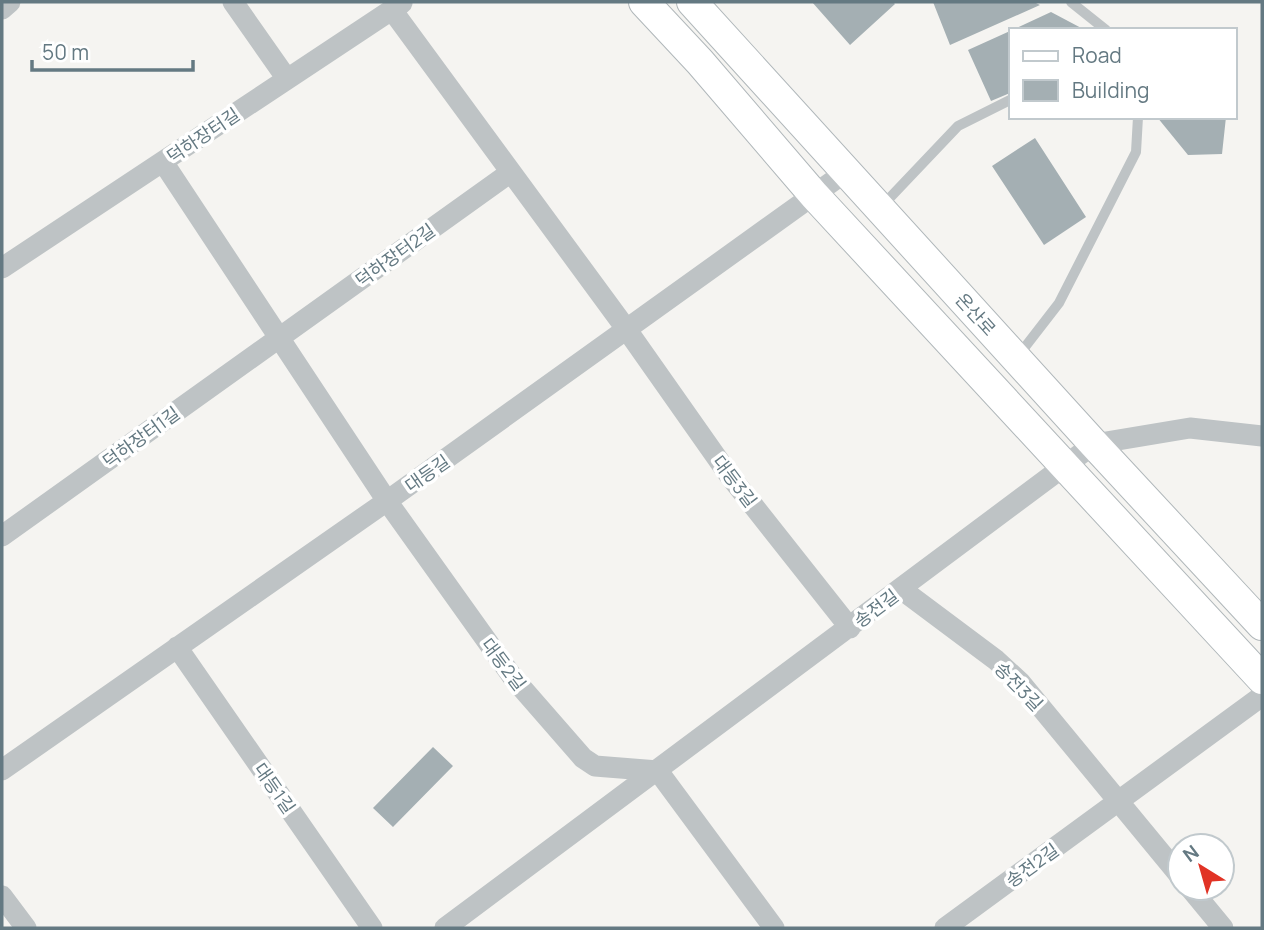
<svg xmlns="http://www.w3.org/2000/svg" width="1264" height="930" viewBox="0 0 1264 930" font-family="Manrope,'Noto Sans KR',sans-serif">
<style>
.building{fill:#a4afb3}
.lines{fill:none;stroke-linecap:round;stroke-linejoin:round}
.secondary-casing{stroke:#b0b7ba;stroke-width:32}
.service{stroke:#bec3c5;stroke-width:10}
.minor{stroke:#bec3c5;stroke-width:21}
.secondary{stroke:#fff;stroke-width:30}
.labels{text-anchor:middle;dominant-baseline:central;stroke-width:7;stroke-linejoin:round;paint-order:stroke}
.street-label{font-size:18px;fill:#647982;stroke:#fff}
</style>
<rect width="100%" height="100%" fill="#f5f4f1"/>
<path class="building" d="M812,2H893L895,4L850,45Z
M933,2H1034L1040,5L950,45Z
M1051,12L1085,30H1012Z
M1010,31V93L991,101L968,50Z
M1157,117H1226L1222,154L1188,155Z
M1035,138L1086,217L1044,245L992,166Z
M433,747L453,766L393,827L373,808Z"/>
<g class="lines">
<g class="secondary-casing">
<path id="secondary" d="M644,2L700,62L814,195L1262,679
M692,2L1094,444L1262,625"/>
</g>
<path class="service" d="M1071,2L1106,30
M882,206L958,126L1010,100
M1018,356L1059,303L1136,152L1138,117"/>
<path class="minor" d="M233,2L287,79
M2,9L10,2
M392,10L627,330L729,475L850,628
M163,162L387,501L514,679L583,758L595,766L658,771
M2,268L402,3
M2,536L511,172
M901,589L996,660L1020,682L1180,876
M177,647L372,928
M2,770L387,501L847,171
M658,771L774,928
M1190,888L1223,928
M2,896L26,928
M445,928L1094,444L1190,428L1262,436
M945,928L1262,696"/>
<use href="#secondary" class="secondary"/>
</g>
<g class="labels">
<g class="street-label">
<text transform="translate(203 135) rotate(-34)">덕하장터길</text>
<text transform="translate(395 255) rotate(-36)">덕하장터2길</text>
<text transform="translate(976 314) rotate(48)">온산로</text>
<text transform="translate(141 437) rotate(-36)">덕하장터1길</text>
<text transform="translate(427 473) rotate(-35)">대등길</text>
<text transform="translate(735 481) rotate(53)">대등3길</text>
<text transform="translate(876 608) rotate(-37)">송전길</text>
<text transform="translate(504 664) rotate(53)">대등2길</text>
<text transform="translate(1019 686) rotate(46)">송전3길</text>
<text transform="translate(275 788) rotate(55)">대등1길</text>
<text transform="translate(1032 865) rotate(-36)">송전2길</text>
</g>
</g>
<rect width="1264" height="930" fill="none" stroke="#647982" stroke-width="7"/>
<rect x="1009" y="28" width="228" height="91" fill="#ffffff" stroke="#c1c9cd" stroke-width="2"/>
<rect x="1023" y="51" width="35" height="10" fill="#ffffff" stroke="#c1c9cd" stroke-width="2"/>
<text x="1072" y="63" font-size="21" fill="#647982">Road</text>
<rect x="1023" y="80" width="35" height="21" fill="#a4afb3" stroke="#c1c9cd" stroke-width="2"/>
<text x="1072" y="98" font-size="21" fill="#647982">Building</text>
<g transform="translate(1201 867) rotate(323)"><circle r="33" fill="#ffffff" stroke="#c1c9cd" stroke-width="2"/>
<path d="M0-5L12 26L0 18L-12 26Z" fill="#e13325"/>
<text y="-10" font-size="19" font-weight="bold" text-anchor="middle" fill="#647982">N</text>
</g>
<path d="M32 60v10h161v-10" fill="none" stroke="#647982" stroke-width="3.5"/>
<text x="42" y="60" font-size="21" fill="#647982" stroke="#ffffff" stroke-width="5" paint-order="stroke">50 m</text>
</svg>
